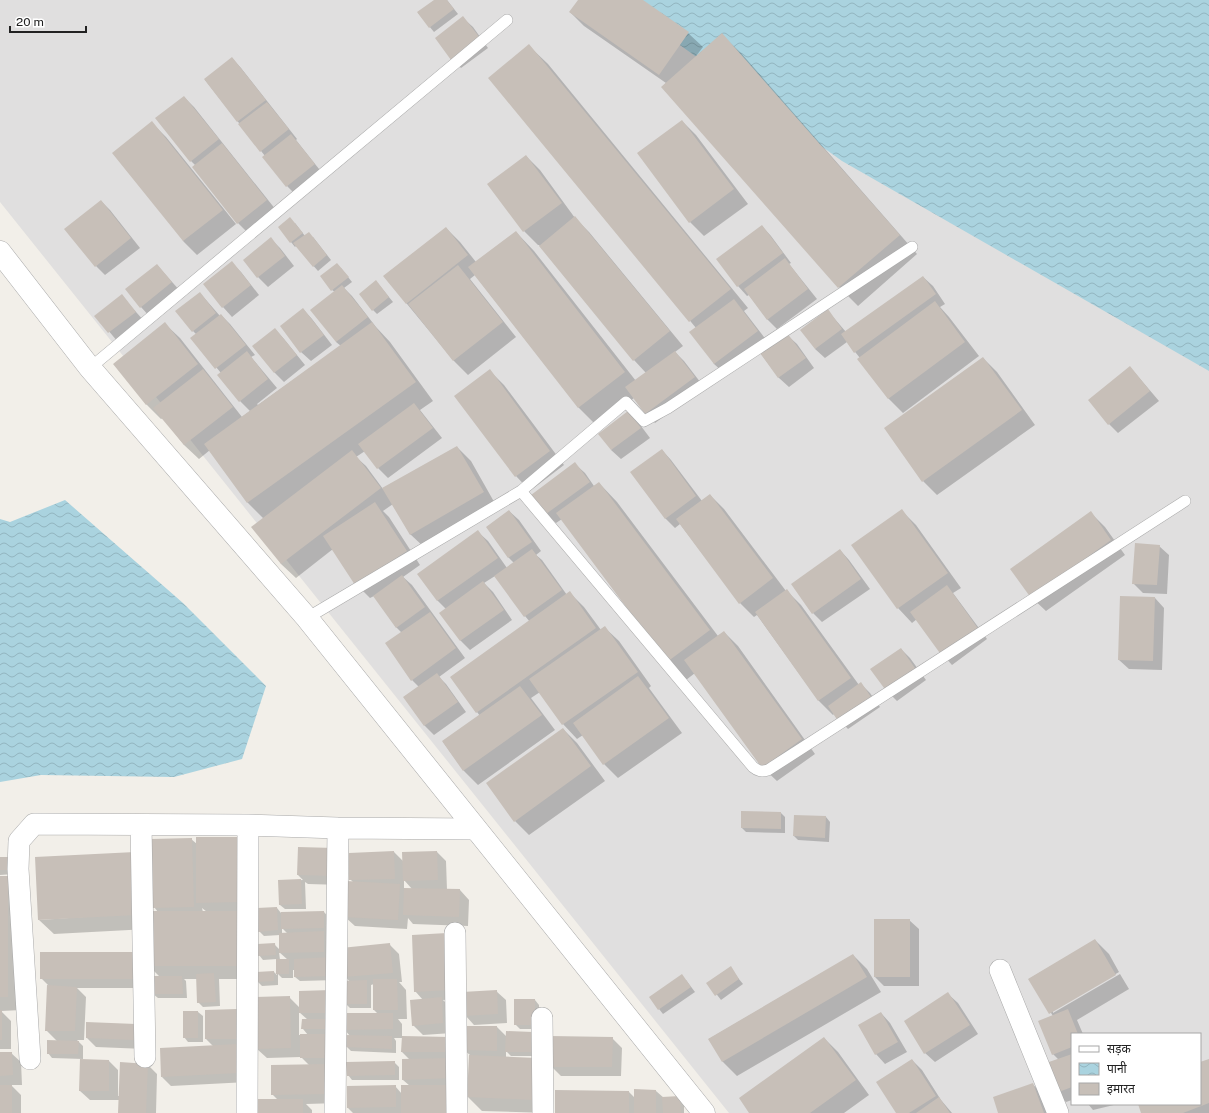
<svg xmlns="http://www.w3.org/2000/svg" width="1209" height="1113" viewBox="0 0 1209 1113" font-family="'Public Sans','Noto Sans Devanagari',sans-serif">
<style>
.residential{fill:#e0dfdf;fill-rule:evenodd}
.water{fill:url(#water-waves)}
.shadow{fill:#0003;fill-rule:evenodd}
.building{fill:#c7bfb8}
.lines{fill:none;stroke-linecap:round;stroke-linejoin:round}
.service-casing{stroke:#a9a9a9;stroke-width:12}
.minor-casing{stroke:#a9a9a9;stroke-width:22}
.tertiary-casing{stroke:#a9a9a9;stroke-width:23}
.service{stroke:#fff;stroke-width:11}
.minor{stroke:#fff;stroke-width:21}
.tertiary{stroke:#fff;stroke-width:22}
</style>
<defs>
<pattern id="water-waves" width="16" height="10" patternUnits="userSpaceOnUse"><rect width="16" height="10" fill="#aad3df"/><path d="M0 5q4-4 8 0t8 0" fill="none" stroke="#92b5bf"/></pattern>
</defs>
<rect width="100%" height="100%" fill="#f2efe9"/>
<path class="residential" d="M0,0H1209V1113H729L0,202ZM1072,1034H1200V1104H1072Z"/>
<path class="water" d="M617,0H1209V371L842,161Z
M65,500L183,603L266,686L242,759L174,777L41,775L0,782V519L10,522Z"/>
<path class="shadow" d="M435,0H447L458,14L434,32L418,13Z
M579,0H641L688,33L703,47L696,56L722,35L741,53L917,254L858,306L839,287L662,87L666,83L584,26L570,12Z
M463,18L473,27L488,48L461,68L452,59Z
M529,46L548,64L748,308L744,311L767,341L724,373L714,364L696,328L490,78Z
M232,58L241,68L297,139L296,140L323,174L296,195L287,186L265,156L205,80Z
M184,97L194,107L276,210L248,233L238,223L193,167L195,165L191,161Z
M682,121L696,135L748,204L704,236L690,222Z
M152,123L166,137L236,224L197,255L183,241Z
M526,156L540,170L575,218L589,232L683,346L675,352L684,361L704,387L655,423L646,413L634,398L597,426L579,408L475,275L470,279L516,337L468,375L454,361L384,276L446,228L460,242L476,262L516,232L534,251L636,381L646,373L634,360L539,245H538L524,231Z
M101,201L110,210L140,248L105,275L96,266Z
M295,223L305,236L313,237L331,260L318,271L296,246L295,247L291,242Z
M762,226L771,236L791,263L789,264L817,299L777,329L767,319L749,295L747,296L738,286Z
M271,239L280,248L294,266L268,287L258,277L244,260Z
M232,263L241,272L259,295L232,317L223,307Z
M157,265L181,292L150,317L141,307L127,289Z
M341,268L352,282L344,288L352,296L376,327L390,342L433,401L420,410L442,438L388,478L378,468L365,451L356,457L366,466L383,489L457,447L471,461L497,507L425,548L410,534L393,504L383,511L389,517L420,565L403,577L412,585L465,658L439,677L446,684L466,712L434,735L425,726L404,697L419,687L412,680L402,633L396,627L374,596L370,598L356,584L333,549L296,578L281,564L264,519L248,503L210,450L199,459L184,445L163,418L161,419L147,405L115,364L165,324L180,338L242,417L250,411L240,401L221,373L192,338L196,334L193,331L200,293L220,316L221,315L230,324L255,355L251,357L277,388L257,404L258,405L341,346L336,342L335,292L332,290Z
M923,277L933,286L945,304L940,307L949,317L979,356L903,413L888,398L860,358L847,342L825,358L815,349L828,311L846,332Z
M380,286L393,302L377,314L373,310Z
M122,296L144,321L118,342L96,316Z
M303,309L312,319L332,345L311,361L301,352Z
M275,329L284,339L305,365L284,382L275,373L254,346Z
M787,335L797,344L814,368L789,387L779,378L761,354Z
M983,358L997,372L1035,425L937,495L923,481Z
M1130,367L1159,401L1118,433L1109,424Z
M490,371L504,385L564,465L530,491L516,476Z
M628,413L638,422L650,438L621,459L611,450Z
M662,450L671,460L702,501L710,495L724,509L786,591H787L801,605L859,685L861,684L870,693L880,707L848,729L834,714L833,715L819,701L757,615L754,617L740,603L680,524L675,528L665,518Z
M575,464L585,473L594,486L599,483L617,502L718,636L724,632L738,646L815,754L777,781L762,767L695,673L686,680L668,661L562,519L556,523L546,514Z
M509,511L519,520L541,551L536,555L542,560L567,595L570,593L584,607L601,630L604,627L619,641L651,686L649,688L682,733L618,778L604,764L583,735L577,739L563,724L540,692L531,698L555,730L478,785L464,771L443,742L480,716L451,677L530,622L525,616L495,576L484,583L493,592L512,620L470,650L461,641L441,613L446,609L437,600L478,532L488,541L507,568L514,563L509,558L487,527Z
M902,511L916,525L961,588L953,593L987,639L952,665L943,655L917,619L912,623L898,608Z
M1091,513L1105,527L1125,555L1046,611L1031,597Z
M1159,546L1169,555L1167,594L1143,593L1133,583Z
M840,550L849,560L870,589L822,622L813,613Z
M1155,598L1164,608L1162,670L1129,669L1119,660Z
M901,649L910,658L926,680L897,701L888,692Z
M563,729L577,743L605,781L529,835L515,821Z
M781,813L785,817V833L746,832L742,828Z
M826,817L830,822L829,842L798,840L794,836Z
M237,838L246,848L247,911L237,912L251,926V979H219L220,1006L203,1007L198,1002L197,979H184L186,981L187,998H158L153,994L160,977L149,966V988H77L86,997L84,1040H77L83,1046V1059L52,1058L48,1053L57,1041L46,1030L49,986L41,978L139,953L148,929L54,934L39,920L158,912L154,907L191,839L197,844ZM202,908L207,912H203Z
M299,848L343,885L308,884L305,882L306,909H285L280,905L279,881L303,880L298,875Z
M394,852L404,862L437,852L446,861L447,890H460L469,900L468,926L413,924L408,918L407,929L355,926L345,917L353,882L350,879ZM404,880L412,889H404Z
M0,858L14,874L0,875Z
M0,877H8L22,891V1010L1,1011L11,1021V1049H0Z
M277,908L281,913L324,912L333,922L337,980L300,981L295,977V970H293V978H282L278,974V985L262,986L258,982L274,972L277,975V959L263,960L259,955L274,944L280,950V935L264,936L259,931ZM282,928L287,933H282ZM279,952L288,960H280Z
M909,920L919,929V986H884L875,977Z
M413,936L459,999L443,1000L451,1008L452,1033L423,1035L413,1025L423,1000L415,991Z
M1095,940L1109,954L1119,972L1053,1011V1013L1120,974L1129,989L1077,1020L1083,1034H1072V1100L1066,1102L1056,1092L1059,1060L1053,1054V1016L1029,979Z
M389,944L399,954L402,982H399L406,990L407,1019H398L402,1024V1037L450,1038L459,1113H353L348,1108L395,1086L402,1094L410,1086L403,1080L410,1060L402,1052L403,1038H394L396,1041V1053L351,1051L347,1047L350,1036L344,1029L378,1014L374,1010V984L371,985V1008H350L345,1003L350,982L345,976Z
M853,955L867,969L881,992L737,1076L723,1062L709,1039Z
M730,968L743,984L721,1000L708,983Z
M686,980L695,992L663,1014L659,1009Z
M330,991L339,1103L306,1104L312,1110V1113H257L278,1100L272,1094L309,1065L301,1057L267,1058L257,1049L289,997L300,1008ZM299,1012L308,1020L303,1029L308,1035H299Z
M496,991L506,1000L507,1023L474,1025L465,1015Z
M948,994L958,1003L978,1034L935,1062L925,1053Z
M535,1000L539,1005V1029H520L515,1024Z
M236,1010L248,1082L171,1086L162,1077L213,1046L206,1039Z
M184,1012H198L203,1016V1042H188L184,1037Z
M881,1013L890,1023L907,1052L885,1064L876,1054Z
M136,1025L145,1049L96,1047L87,1038Z
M497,1027L507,1037L532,1033L536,1056H511L506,1051V1058L548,1113L482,1111L468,1097L470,1055L464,1050Z
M612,1038L622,1048L621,1076H561L551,1066Z
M824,1038L838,1052L869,1095L844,1113H751Z
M0,1053H11L21,1062L22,1085H11L21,1095V1113H0Z
M912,1060L922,1070L941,1100L952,1113H897Z
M1209,1060V1113H1143L1139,1104H1200V1063Z
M109,1061L118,1070V1096H120L148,1065L157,1074L156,1113H119L120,1100H90L80,1091Z
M394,1062L399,1067V1080H352L348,1075Z
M1032,1084L1042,1093L1049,1113H999Z
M635,1090L656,1091L664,1098L679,1097L684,1102V1113H556L629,1092L635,1098Z
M1088,1104H1118L1093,1110Z"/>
<path class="building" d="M434,0H447L454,9L429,28L417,12Z
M578,0H643L689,32L659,75L569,12Z
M463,16L480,38L451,60L435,38Z
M722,33L900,235L838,288L661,87Z
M529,44L731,289L689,322L488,78Z
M232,57L266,100L237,122L204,79Z
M184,96L219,139L190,162L155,118Z
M267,102L289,129L260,152L238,124Z
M682,120L734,189L689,223L637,153Z
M152,121L223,210L183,241L112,153Z
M291,134L315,164L286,187L262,157Z
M222,143L267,200L237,224L192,167Z
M526,155L562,203L523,232L487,184Z
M101,200L131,238L95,267L64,229Z
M575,216L670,331L633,361L539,246Z
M290,217L303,233L290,243L278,227Z
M762,225L783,253L737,287L716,259Z
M446,227L468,255L406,304L383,276Z
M516,231L625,372L578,408L468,267Z
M309,232L327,255L313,267L293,243Z
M271,237L285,256L257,278L243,260Z
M785,258L808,289L767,320L744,289Z
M232,261L251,285L222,308L203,284Z
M337,263L349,277L331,291L320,276Z
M157,264L172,282L140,308L125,289Z
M458,265L503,322L453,361L408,304Z
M923,276L936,294L854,353L841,334Z
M376,280L389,297L372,311L359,294Z
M342,285L368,317L336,342L310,310Z
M200,292L216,313L192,332L175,311Z
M122,294L136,312L108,333L94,316Z
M734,299L758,331L714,364L689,332Z
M935,301L965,342L888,399L857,359Z
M303,308L324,335L300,353L280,326Z
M828,309L842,329L815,349L800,330Z
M221,314L246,345L215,369L190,338Z
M165,322L198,364L146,405L113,364Z
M372,322L416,382L247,503L204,444Z
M275,328L297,355L274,373L252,346Z
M787,333L806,358L778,378L760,353Z
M247,351L268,379L239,402L217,375Z
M675,351L695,377L645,414L625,387Z
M983,357L1022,410L922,482L884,428Z
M1130,366L1150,391L1108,425L1088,400Z
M203,369L233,407L184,445L153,408Z
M490,369L550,451L515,477L454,396Z
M414,403L433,428L377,469L358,444Z
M628,411L641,428L611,450L598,434Z
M457,446L484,492L410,535L382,488Z
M662,449L696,496L665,519L630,472Z
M352,450L381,488L281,564L251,527Z
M575,462L590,482L546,514L531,495Z
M599,482L710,630L667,662L556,513Z
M710,494L773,578L739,604L676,519Z
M375,502L407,551L355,585L323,536Z
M902,509L948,573L897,609L851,545Z
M509,510L532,542L508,558L486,527Z
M1091,511L1111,540L1031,598L1010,569Z
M478,530L498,558L437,601L417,574Z
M1135,543L1160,545L1157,585L1132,584Z
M532,549L562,590L524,617L494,576Z
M840,549L861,579L812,614L791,584Z
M402,575L425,607L396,628L373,596Z
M483,581L504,610L460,641L439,613Z
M947,585L979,630L942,656L910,612Z
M787,589L851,678L818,701L755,612Z
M570,591L596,628L476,713L450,677Z
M1120,596L1155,597L1153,661L1118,660Z
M430,612L456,648L411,681L385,643Z
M605,626L638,672L562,725L529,679Z
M724,631L802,739L762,768L684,660Z
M901,648L917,671L887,692L870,669Z
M437,673L458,702L424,726L403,697Z
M638,676L669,718L603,765L573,723Z
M861,682L871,697L838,721L828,706Z
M520,686L542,715L463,771L442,741Z
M563,728L591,766L514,822L486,783Z
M741,811L781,812V829L741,828Z
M794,815L826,816L825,838L793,836Z
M196,837H237L238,902L196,903Z
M192,838L194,907L153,908L151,839Z
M298,847L334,848V876L297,875Z
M394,851L395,879L349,880V853Z
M437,851L438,880L403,881L402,852Z
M135,852L138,915L38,920L35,857Z
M0,857H9V870H0Z
M0,876H8V997H0Z
M301,879L302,904L279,905L278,880Z
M346,881L400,884L398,920L344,917Z
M404,888L460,889L459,917L403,915Z
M277,907L278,930L258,932L257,908Z
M147,911H237V966H147Z
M324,911V928L281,929V912Z
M874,919H910V977H874Z
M324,931V952L279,953V933Z
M447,933L450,990L414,992L412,935Z
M1095,939L1116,975L1049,1014L1028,979Z
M275,943L276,955L258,956L257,944Z
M390,943L393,973L344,977L341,948Z
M40,952H140V979H40Z
M853,954L867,977L722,1062L708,1039Z
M332,957L333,976L294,977V959Z
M276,959H289V974H276Z
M731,966L739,979L715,996L706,983Z
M274,971V981L257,982L256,972Z
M214,973L216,1002L197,1003L196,974Z
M682,974L691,987L658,1010L649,997Z
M152,976H182L183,994H152Z
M373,979H397L398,1010H373Z
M367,980V1004H344L343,981Z
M47,985L77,987L75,1031H45Z
M331,990V1013H299V991Z
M497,990L498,1014L464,1016L462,992Z
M948,992L970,1025L924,1054L904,1021Z
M290,996L291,1048L256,1049L255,997Z
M442,997L443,1023L412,1026L410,1000Z
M514,999H535V1025H514Z
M237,1009V1039H205V1010Z
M1068,1009L1078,1034H1072V1047L1052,1055L1038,1021Z
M0,1010H2V1040H0Z
M183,1011H198V1038H183Z
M881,1012L898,1042L875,1055L858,1025Z
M343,1013H393V1029L343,1030Z
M302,1019H333V1029H301Z
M86,1022L136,1024L135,1040L86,1038Z
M464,1026H497V1051L463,1050Z
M506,1031L533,1032L532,1052H505Z
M300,1034H333V1058H300Z
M346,1035L392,1036V1049L346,1047Z
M402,1036L450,1037V1052H401Z
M550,1036L613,1037L612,1067H550Z
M824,1037L856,1080L810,1113H749L739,1098Z
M47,1040L79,1041L78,1054H47Z
M238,1044L239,1073L161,1077L160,1048Z
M0,1052H12L13,1075L0,1076Z
M1072,1054V1087L1056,1093L1046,1063Z
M469,1055L536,1058L534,1100L467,1097Z
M453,1058L454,1078L402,1080V1059Z
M80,1059L109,1060V1091H79Z
M912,1059L936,1096L909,1113H896L876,1082Z
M1209,1059V1103L1183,1113H1141L1138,1104H1200V1062Z
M395,1061V1075L347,1076L346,1062Z
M120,1062L148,1064L146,1113H118Z
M329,1064L330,1094L271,1095V1065Z
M1033,1083L1044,1113H998L993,1097Z
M0,1085H12V1113H0Z
M396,1085V1107L347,1108V1086Z
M401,1085H449L450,1113H401Z
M634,1089L656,1090V1113H634Z
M555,1090L629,1091V1113H555Z
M680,1096L681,1113H663L662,1097Z
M939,1097L950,1113H916Z
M256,1099H303V1113H256Z"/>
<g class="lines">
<g class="service-casing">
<path id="service" d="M90,368L507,20
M521,491L753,767C758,771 761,772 768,770L1185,501
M307,618L521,491L626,402L644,421L668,408L912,247"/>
</g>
<g class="minor-casing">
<path id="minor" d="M141,825L145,1057
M455,933L457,1113
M1000,970L1058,1113
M542,1018L543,1113
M30,1059L18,869L19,841L34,824L248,825L338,828L476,829
M247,1113L248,825
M335,1113L338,828"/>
</g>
<g class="tertiary-casing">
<path id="tertiary" d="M0,252L90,368L307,618L704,1113"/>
</g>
<use href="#service" class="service"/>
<use href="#minor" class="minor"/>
<use href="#tertiary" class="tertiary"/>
</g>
<rect x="1071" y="1033" width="130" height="72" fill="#ffffff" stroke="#a7a7a7"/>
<rect x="1079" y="1046" width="20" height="6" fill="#ffffff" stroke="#a7a7a7"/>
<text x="1107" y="1053" font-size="12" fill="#222222">सड़क</text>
<rect x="1079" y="1063" width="20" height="12" fill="url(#water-waves)" stroke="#a7a7a7"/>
<text x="1107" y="1073" font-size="12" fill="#222222">पानी</text>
<rect x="1079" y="1083" width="20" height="12" fill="#c7bfb8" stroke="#a7a7a7"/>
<text x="1107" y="1093" font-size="12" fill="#222222">इमारत</text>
<path d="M10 26v6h76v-6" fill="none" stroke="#222222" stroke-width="2"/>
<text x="16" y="26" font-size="12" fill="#222222" stroke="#ffffff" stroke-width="3" paint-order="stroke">20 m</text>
</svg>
